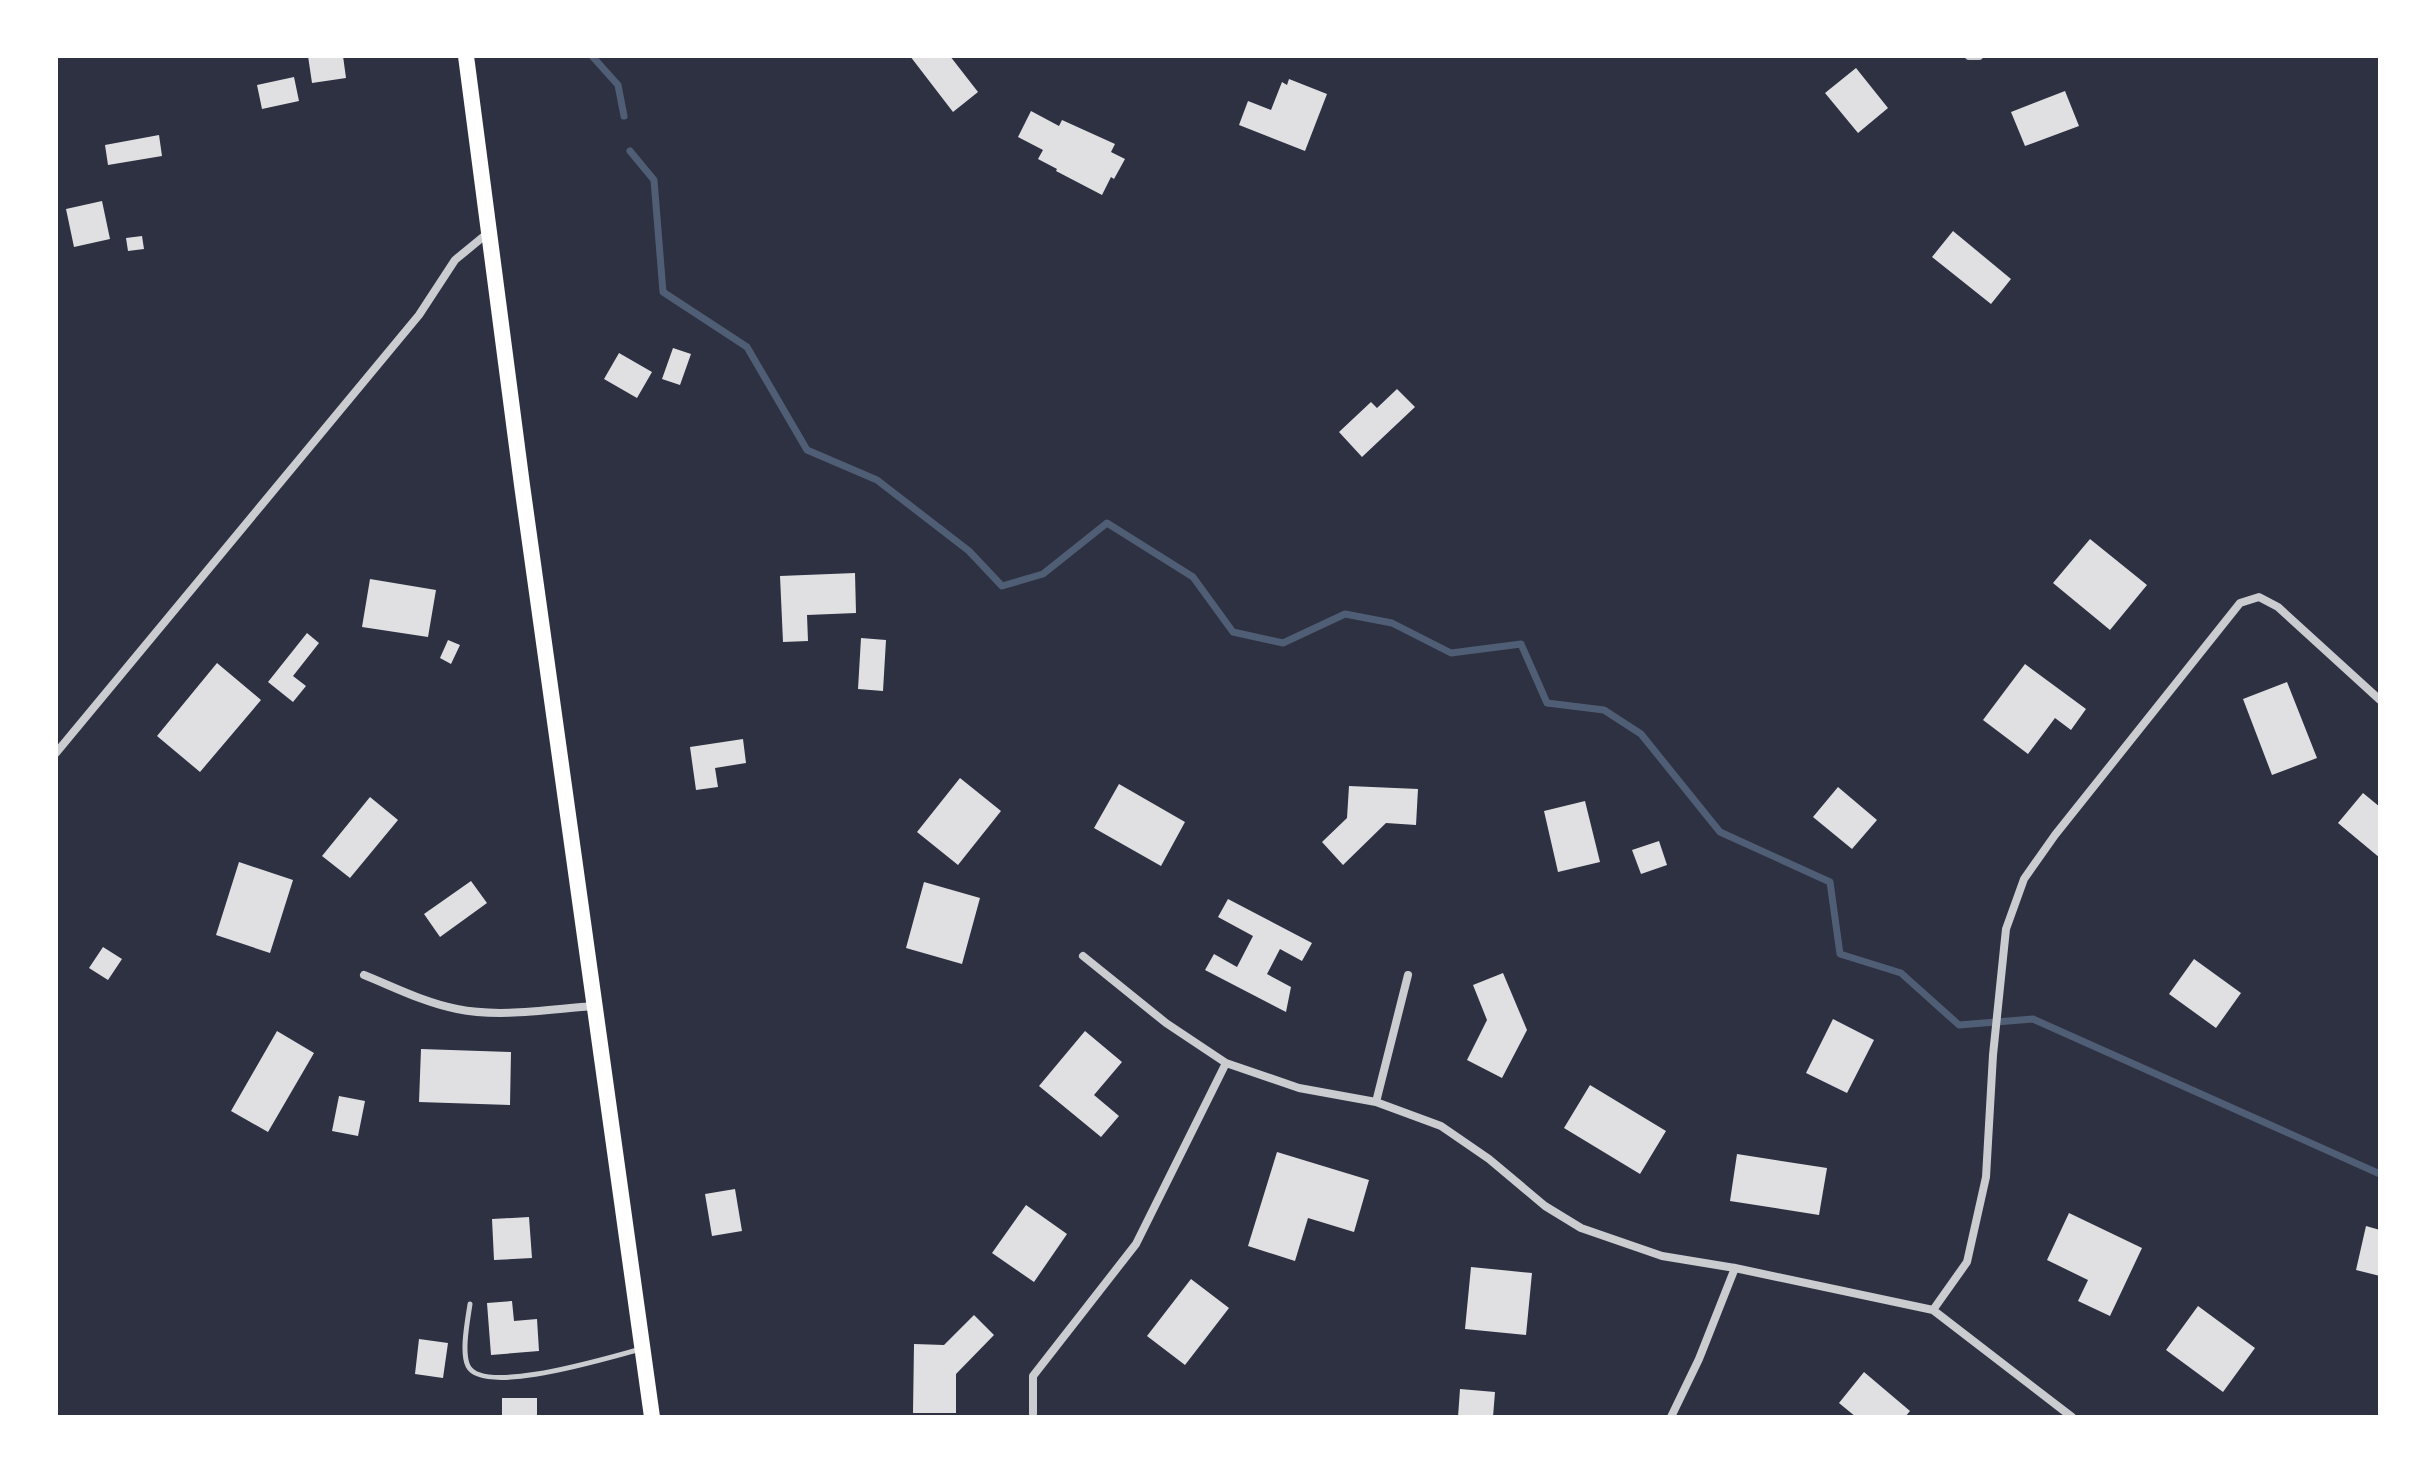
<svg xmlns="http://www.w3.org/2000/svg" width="2436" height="1473" viewBox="0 0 2436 1473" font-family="Poppins,sans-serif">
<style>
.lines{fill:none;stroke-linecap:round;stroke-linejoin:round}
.stream{stroke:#4f5d75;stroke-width:7}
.building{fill:#e0e0e3}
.service{stroke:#caccd0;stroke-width:5}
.minor{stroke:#caccd0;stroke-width:8}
.primary{stroke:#fff;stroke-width:16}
</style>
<rect width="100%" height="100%" fill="#2d3142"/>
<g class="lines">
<path class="stream" d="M592,56L618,85L624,116
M630,151L654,180L663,292L747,347L807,450L877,480L969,551L1002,586L1043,574L1107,523L1193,577L1233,632L1283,643L1345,614L1392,623L1451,653L1521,644L1547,703L1604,710L1641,734L1720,832L1830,882L1840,954L1901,973L1959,1025L2033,1019L2380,1174"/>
</g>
<path class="building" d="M308,56H343L346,78L312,83Z
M910,56H950L978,92L953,112Z
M1856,68L1888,108L1858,133L1825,93Z
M294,77L299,101L262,109L257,85Z
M1289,79L1327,94L1305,151L1239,125L1248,101L1271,110L1282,82L1287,85Z
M2065,91L2079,126L2025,146L2011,112Z
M1031,111L1059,126L1062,120L1115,144L1111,152L1125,159L1114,179L1111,177L1102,195L1056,171L1057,169L1038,159L1043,150L1018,137Z
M159,135L162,156L108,165L105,145Z
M102,201L110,239L74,247L66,209Z
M1953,231L2011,279L1991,304L1932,257Z
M142,236L144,249L128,251L126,238Z
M673,348L691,354L680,385L662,379Z
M619,353L652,372L637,398L604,379Z
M1397,389L1415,407L1362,457L1339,432L1371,402L1377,408Z
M2090,539L2147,585L2110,630L2053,583Z
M855,573L856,613L807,615L808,641L783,642L780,576Z
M370,579L436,590L428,637L362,627Z
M307,633L319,643L293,676L306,686L293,702L268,682Z
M861,638L886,640L883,691L858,689Z
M448,640L460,645L451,664L440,658Z
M217,663L261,700L200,772L157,736Z
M2025,664L2086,709L2071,730L2055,718L2028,754L1983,720Z
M2287,682L2317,758L2272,775L2243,699Z
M743,739L746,763L715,768L718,787L696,790L690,747Z
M960,778L1001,811L958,865L917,832Z
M1119,784L1185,822L1161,866L1094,828Z
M1349,786L1418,789L1416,825L1386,823L1343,865L1322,842L1347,818Z
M1838,787L1877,820L1852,849L1813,817Z
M2363,793L2380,807V858L2338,823Z
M370,797L398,820L350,878L322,856Z
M1585,801L1600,862L1558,872L1544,811Z
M1659,841L1667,865L1641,874L1632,850Z
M239,862L293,880L270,953L216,935Z
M471,881L487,903L440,937L424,914Z
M924,882L980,898L962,964L906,948Z
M1228,899L1312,943L1302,961L1280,949L1267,974L1291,987L1286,1012L1205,970L1214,954L1237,967L1253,936L1218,917Z
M103,947L122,959L108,980L89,968Z
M2194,959L2241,993L2216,1028L2169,994Z
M1503,973L1527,1030L1502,1078L1467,1060L1487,1020L1473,985Z
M1833,1019L1874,1040L1847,1093L1806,1073Z
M277,1031L314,1053L268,1132L231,1111Z
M1085,1031L1122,1062L1094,1095L1119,1116L1101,1137L1039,1086Z
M421,1049L511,1052L510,1105L419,1102Z
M1590,1085L1666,1131L1640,1174L1564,1128Z
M339,1096L365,1101L358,1136L332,1131Z
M1277,1152L1369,1180L1354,1232L1308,1218L1295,1261L1248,1246Z
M1737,1154L1827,1168L1819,1215L1730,1201Z
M735,1189L742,1231L712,1236L705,1194Z
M1026,1205L1067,1234L1034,1282L992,1253Z
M2069,1213L2142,1248L2110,1316L2078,1301L2088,1280L2047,1260Z
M529,1217L532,1258L494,1260L492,1219Z
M2366,1226L2380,1230V1276L2356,1270Z
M1471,1267L1532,1273L1526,1335L1465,1329Z
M1191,1279L1229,1308L1185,1365L1147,1336Z
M512,1301L514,1321L537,1319L539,1351L491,1355L487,1303Z
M2198,1306L2255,1348L2223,1392L2166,1350Z
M974,1315L994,1335L956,1374V1413H913L914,1344L944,1345Z
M419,1339L448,1343L443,1378L415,1374Z
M1864,1372L1910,1411L1905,1417H1856L1839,1403Z
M1460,1389L1495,1392L1493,1417H1458Z
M502,1398H537V1417H502Z"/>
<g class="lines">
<path class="service" d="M470,1304C468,1319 461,1352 468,1366C483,1397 613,1356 641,1349"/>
<path class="minor" d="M1969,56H1979
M56,753L419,315L455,260L489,232
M1083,956L1166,1023L1226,1063L1299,1088L1376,1102L1441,1126L1489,1159L1545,1206L1581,1228L1662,1256L1735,1268L1933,1310L2072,1417
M364,975C394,987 425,1003 457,1009C500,1018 551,1009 594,1006
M1376,1102L1408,975
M1933,1310L1967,1262L1986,1177L1993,1055L2006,929L2024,879L2055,835L2240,603L2259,597L2278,607L2380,700
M1033,1414V1376L1136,1244L1226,1063
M1671,1417L1699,1359L1735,1268"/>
<path class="primary" d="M466,56L522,485L652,1417"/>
</g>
<rect width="2436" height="1473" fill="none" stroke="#ffffff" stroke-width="116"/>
</svg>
